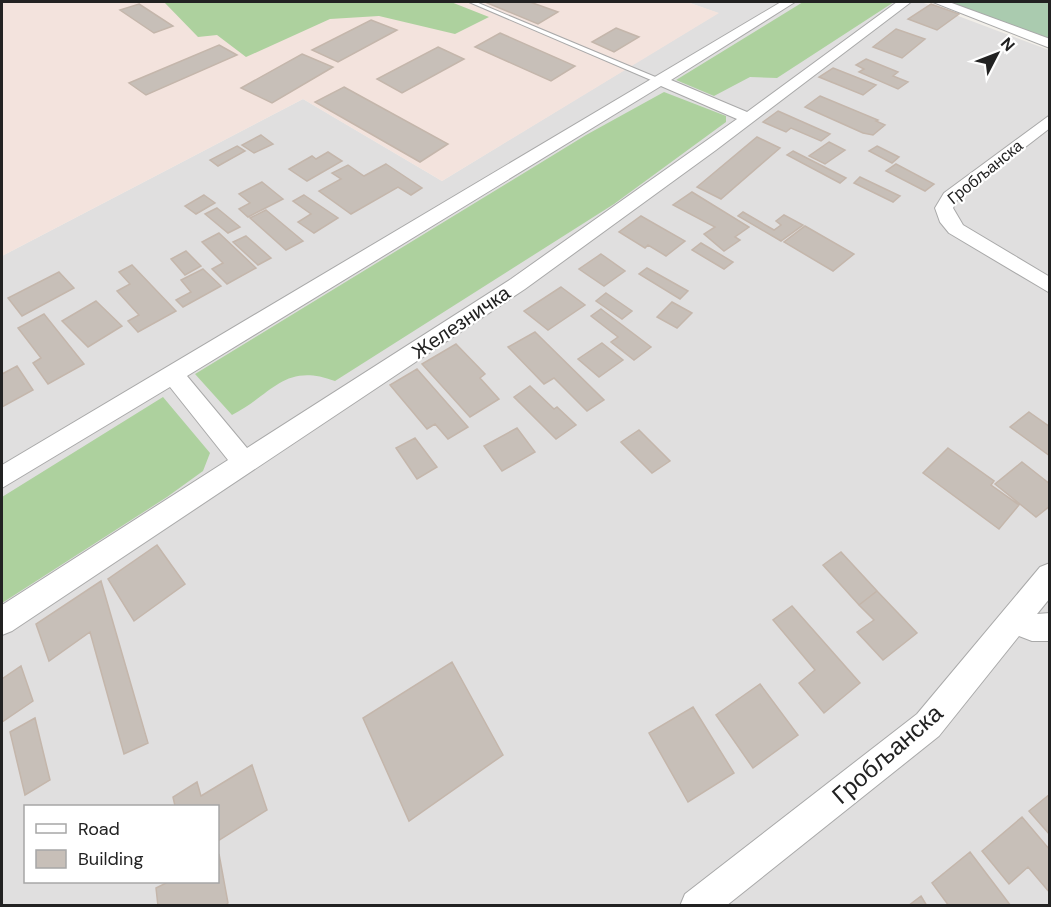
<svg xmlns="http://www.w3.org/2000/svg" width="1051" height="907" viewBox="0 0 1051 907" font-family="'DM Sans',sans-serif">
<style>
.residential{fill:#e0dfdf;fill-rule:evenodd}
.military{fill:#f3e3dd}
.forest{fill:#add19e}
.cemetery{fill:#aacbaf}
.building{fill:#c7bfb8;stroke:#c4b6ab;stroke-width:1.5}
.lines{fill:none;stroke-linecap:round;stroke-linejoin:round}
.lane-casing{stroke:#a9a9a9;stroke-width:2}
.street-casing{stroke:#a9a9a9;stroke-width:2}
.lane{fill:#fff;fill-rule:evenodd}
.street{fill:#fff;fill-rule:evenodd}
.labels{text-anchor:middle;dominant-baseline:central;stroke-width:4.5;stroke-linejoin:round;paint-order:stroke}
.far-street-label{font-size:16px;fill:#222;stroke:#fff}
.street-label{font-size:20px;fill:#222;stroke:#fff}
.near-street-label{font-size:24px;fill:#222;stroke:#fff}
</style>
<rect width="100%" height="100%" fill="#f2efe9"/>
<path class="residential" d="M687,2H921L1049,50V905L2,906V256L303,99L442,181L718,13ZM26,806H218V882H26Z"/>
<path class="military" d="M2,2H687L719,13L442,181L303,99L2,256Z"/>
<path class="forest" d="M164,2H451L489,17L455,34L379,16L330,19L246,57L217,35L198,37Z
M803,2H894L777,78L750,77L714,96L676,80Z
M664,92L726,116V122L614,204L335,381C284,362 273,394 232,415L195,374L586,135Z
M163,397L210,453L203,471L167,497L2,603V497Z"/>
<path class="cemetery" d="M948,2H1049V39Z"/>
<path class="building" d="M485,2H530L558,12L538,24Z
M139,4L173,26L154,33L120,10Z
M931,4L959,14L937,30L908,19Z
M371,20L397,30L338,62L312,50Z
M616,28L639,37L614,52L592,42Z
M896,29L925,39L902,58L873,47Z
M500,33L575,66L551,81L475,47Z
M219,45L237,55L146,95L129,83Z
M438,47L464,59L402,93L377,79Z
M302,54L333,67L272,103L241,88Z
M866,59L898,72L893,76L908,82L898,89L859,72L864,69L856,65Z
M833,68L876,85L863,95L819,77Z
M344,87L448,144L420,162L315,102Z
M820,96L878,120L876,121L885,125L873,135L863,133L805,107Z
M778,111L830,134L821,141L791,128L786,132L763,122Z
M261,135L273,144L254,153L242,145Z
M757,137L780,148L721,199L697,187Z
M829,142L845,150L825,164L809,156Z
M237,146L245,151L218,166L210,160Z
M877,146L899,157L892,163L869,151Z
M793,151L846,178L840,183L787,155Z
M328,152L342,161L307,181L289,169L312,156L316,159Z
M386,164L422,188L411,195L398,187L351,214L319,191L341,179L332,173L348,165L364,176Z
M896,164L934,184L925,191L886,171Z
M860,177L900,196L893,202L854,183Z
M262,182L283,199L248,217L239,209L250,203L239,194Z
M692,192L749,227L735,237L740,240L724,251L704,234L715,227L673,205Z
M204,195L215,203L196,214L185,206Z
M304,195L338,218L314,233L298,222L311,214L293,201Z
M217,208L240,227L228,233L205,214Z
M266,210L303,241L286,250L250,218Z
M743,212L774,230L781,225L776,221L784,215L803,225L781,241L738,216Z
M641,216L685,241L666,256L648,245L645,248L619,232Z
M805,226L854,254L833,271L784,242Z
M219,233L256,268L227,284L212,269L223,263L202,242Z
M246,236L271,258L258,265L233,242Z
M701,243L733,262L724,269L692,250Z
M186,251L201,266L185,275L171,259Z
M601,254L625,271L604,286L579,269Z
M132,265L176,311L138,332L128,321L139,315L117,291L130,284L119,272Z
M647,268L688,291L680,299L639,274Z
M203,269L221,286L183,307L176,300L191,292L181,280Z
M59,272L74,288L22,316L8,298Z
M561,287L585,305L548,330L524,311Z
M606,293L632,311L622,319L596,301Z
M96,301L122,326L88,347L62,321Z
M672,302L692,313L677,328L657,317Z
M601,309L651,347L634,360L611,342L618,337L591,316Z
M44,314L84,364L48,384L33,363L41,358L18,328Z
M535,332L604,400L587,411L554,378L544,384L508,347Z
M602,343L623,360L599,377L578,359Z
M456,344L485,374L480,378L499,399L470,417L422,364Z
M17,366L33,390L2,407V374Z
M417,369L468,427L448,439L435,424L427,429L390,385Z
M530,386L554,409L557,407L576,425L556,439L514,397Z
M1029,412L1050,427V456L1010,427Z
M517,428L535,452L502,471L484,446Z
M639,430L670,461L652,473L621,442Z
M415,438L437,467L417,479L396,448Z
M948,448L994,481L991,485L1019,505L999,529L923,473Z
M1022,462L1050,484V506L1036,517L995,484Z
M157,545L185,584L134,621L108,579Z
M841,552L877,591L859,605L823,565Z
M101,581L148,743L124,754L90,632L49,661L36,624Z
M877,591L917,633L883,660L857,632L874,620L859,605Z
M792,606L860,683L824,713L799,683L815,670L773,620Z
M452,662L503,755L409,821L363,718Z
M21,666L33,701L2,722V679Z
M760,684L798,735L753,768L716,715Z
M693,707L734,773L688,802L649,733Z
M35,718L50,780L25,795L10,732Z
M252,765L267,810L218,841V806H175L173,797L197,782L201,796Z
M1050,794V835L1029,811Z
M1022,817L1050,850V893L1028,867L1009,884L982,851Z
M970,852L1011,906H949L932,883Z
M219,854L228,903L224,906H158L156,888L168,882H218Z
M921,896L927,906H908Z"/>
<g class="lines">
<g class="lane-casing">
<path id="lane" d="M469,2H476L665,81L658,83Z"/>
</g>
<g class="street-casing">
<path id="street" d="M781,2H795L671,80L747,112L897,2H911L716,150L525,289L12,631L2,635V605L228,460L170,387L2,488V465ZM661,86L737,119L511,279L247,448L187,376Z
M933,2H949L1050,39V48Z
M1050,115V128L957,200L953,208L963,225L1050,277V293L949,233L940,222L935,208L944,193Z
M1050,563V598L1037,614L1050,613V641H1032L1019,636L939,736L726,906H680L685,894L917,714L1040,567Z"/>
</g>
<use href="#lane" class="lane"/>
<use href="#street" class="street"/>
</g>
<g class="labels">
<g class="far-street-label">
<text transform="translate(985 172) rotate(-39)">Гробљанска</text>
</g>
<g class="street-label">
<text transform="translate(461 322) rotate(-34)">Железничка</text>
</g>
<g class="near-street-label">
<text transform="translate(887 754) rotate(-41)">Гробљанска</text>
</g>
</g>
<rect width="1051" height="907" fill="none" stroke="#222222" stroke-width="6"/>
<rect x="24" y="805" width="195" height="78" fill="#ffffff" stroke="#a7a7a7" stroke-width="1.5"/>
<rect x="36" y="824" width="30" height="9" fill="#ffffff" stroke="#a7a7a7" stroke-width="1.5"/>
<text x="78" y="835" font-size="18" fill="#222222">Road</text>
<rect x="36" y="850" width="30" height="18" fill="#c7bfb8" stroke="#a7a7a7" stroke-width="1.5"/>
<text x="78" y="865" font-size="18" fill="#222222">Building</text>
<g transform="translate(997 54) rotate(48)" stroke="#ffffff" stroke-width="4.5" paint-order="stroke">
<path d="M0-4.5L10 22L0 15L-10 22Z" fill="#222222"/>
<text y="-9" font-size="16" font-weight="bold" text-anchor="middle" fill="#222222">N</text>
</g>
</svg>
